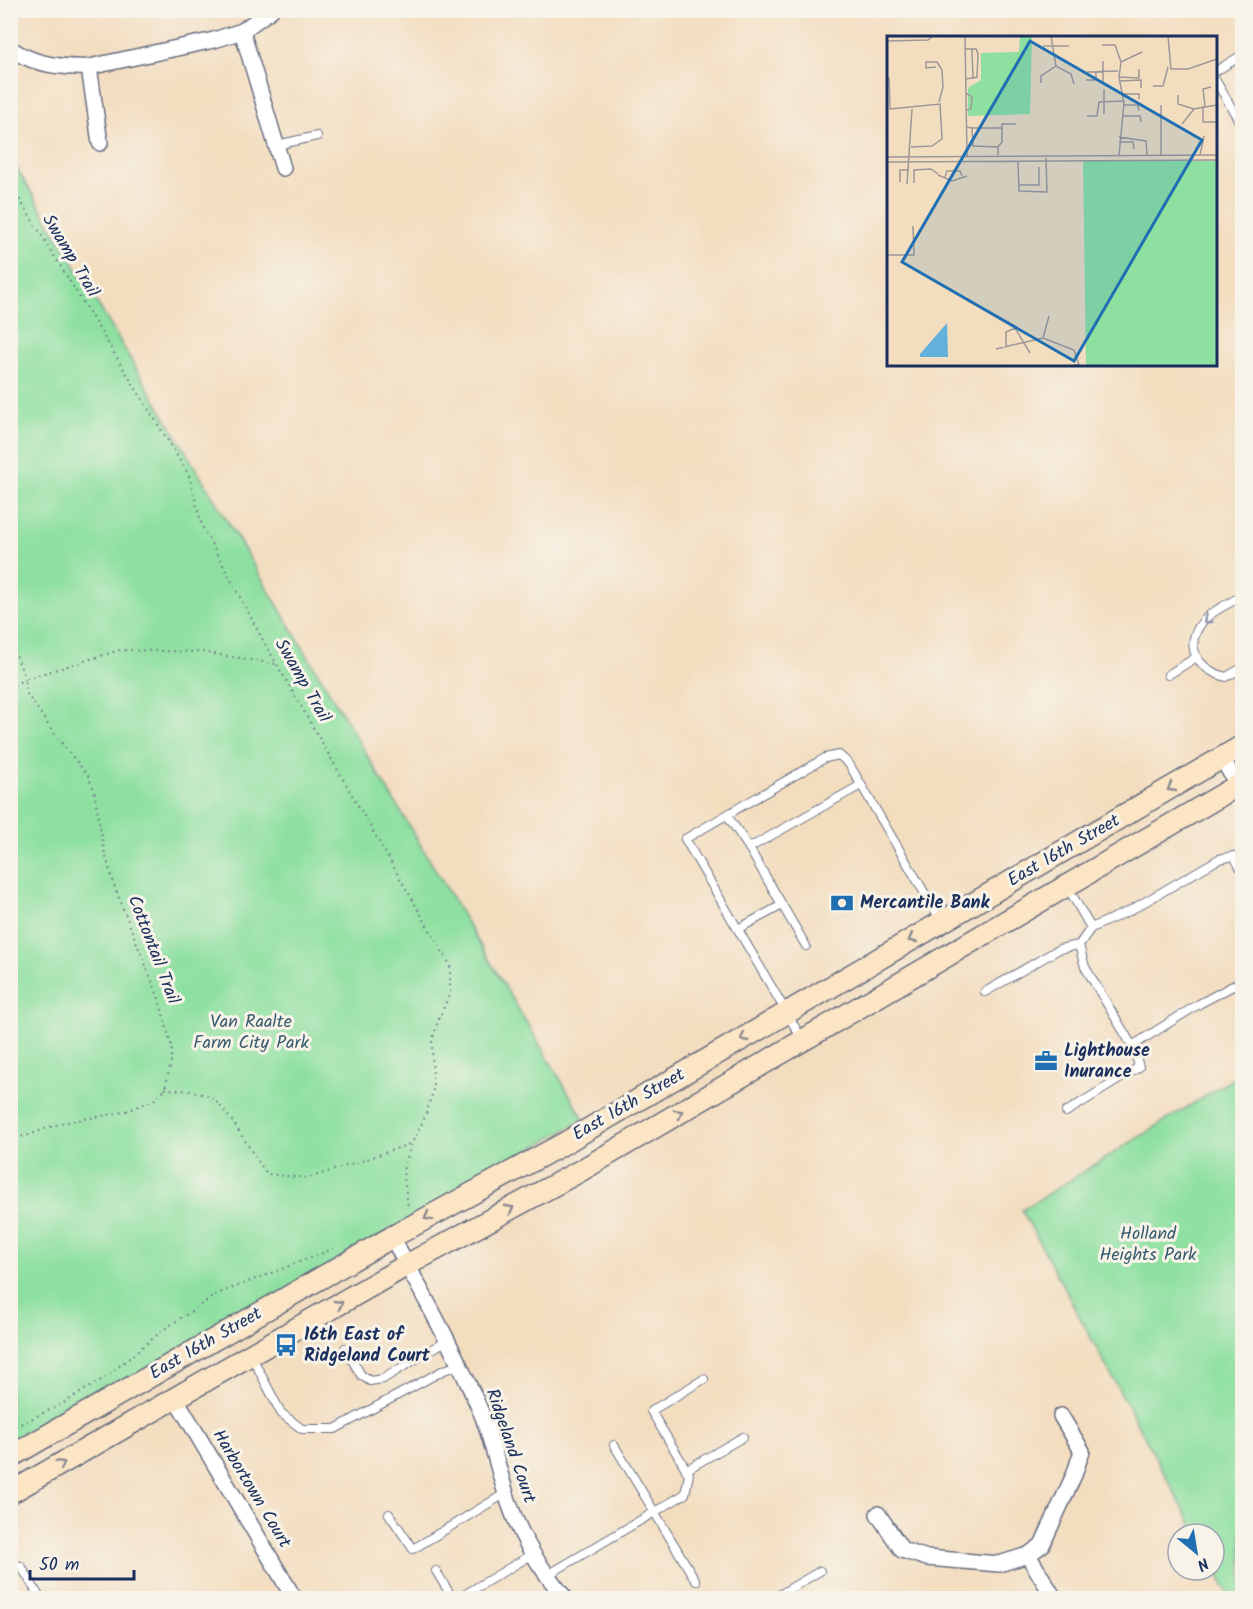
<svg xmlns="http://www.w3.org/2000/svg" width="1253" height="1609" viewBox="0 0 1253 1609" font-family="Kalam,sans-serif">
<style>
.green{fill:#8ee0a1;stroke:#548880;stroke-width:1.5}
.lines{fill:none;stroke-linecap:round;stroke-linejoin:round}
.lane-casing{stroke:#676c80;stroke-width:10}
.street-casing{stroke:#676c80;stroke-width:18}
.secondary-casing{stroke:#676c80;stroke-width:24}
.path{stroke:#676c80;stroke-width:2;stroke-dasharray:1.5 4.5;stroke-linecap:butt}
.lane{stroke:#fff;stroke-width:8}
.street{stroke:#fff;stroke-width:15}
.secondary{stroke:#fce5c4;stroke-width:21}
.oneway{stroke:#8d97ae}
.oneway2{stroke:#8c8a91}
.labels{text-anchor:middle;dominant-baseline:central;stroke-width:6;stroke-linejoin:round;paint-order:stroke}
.street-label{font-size:18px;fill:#1b2f5e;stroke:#f7f3e8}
.poi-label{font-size:18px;font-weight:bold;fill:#1b2f5e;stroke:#f7f3e8;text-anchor:start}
.park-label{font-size:18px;fill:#385b6f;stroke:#f7f3e8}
.inset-road{fill:none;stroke:#9d9798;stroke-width:1.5}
.view{fill:#1f6fb2;fill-opacity:0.15;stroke:#1f6fb2;stroke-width:3}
.inset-edge{fill:none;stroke:#1b2f5e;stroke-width:3}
</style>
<rect width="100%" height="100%" fill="#f7f3e8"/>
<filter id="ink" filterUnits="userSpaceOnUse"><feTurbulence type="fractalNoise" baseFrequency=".0167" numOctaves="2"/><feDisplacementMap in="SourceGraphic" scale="12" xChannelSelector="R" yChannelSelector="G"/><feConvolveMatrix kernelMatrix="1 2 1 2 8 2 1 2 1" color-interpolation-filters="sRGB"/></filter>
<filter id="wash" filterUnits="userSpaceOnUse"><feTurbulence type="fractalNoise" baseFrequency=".008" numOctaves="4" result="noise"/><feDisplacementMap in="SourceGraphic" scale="24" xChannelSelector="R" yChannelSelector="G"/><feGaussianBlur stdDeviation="1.35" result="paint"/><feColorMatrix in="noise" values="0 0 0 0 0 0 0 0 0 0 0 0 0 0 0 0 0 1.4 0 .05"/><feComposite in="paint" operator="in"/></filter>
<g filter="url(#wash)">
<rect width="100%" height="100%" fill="#f3ddbf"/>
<path class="green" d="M10,157L584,1119L11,1449H10Z
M1242,1073V1598H1231L1214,1567V1534H1197L1022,1210Z"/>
</g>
<g filter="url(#ink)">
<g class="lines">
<g class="lane-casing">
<path id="lane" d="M1216,71L1242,55
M1216,81L1242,126
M277,145L317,136
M1242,596C1230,603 1211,611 1203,621C1182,647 1198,669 1226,677L1242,668
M1168,675L1195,658
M727,815L749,848
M1067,886L1091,928L1129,911L1219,859L1234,856L1242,871
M738,929L782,905
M806,946L749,848L861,785
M985,992L1059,949L1079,945
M802,1039L685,839L825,758L839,755L849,764L941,921
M1132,1046L1199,1004L1242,981
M1066,1112L1139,1067L1134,1049L1085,967L1079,945L1091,928
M345,1348L361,1375L370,1381L383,1379L447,1340
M252,1357L281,1413L302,1429H335L444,1370L459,1365
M614,1445L696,1581
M686,1470L743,1437
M389,1514L413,1549L506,1493
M10,1563L21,1566L40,1598
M436,1571L450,1594L459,1598L533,1554
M546,1576L685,1494L689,1474L651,1411L704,1379
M774,1598L820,1571"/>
</g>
<g class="street-casing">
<path id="street" d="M242,31L271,10
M10,48C33,65 62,68 89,67L214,40L242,31L283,168
M89,67L100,143
M1222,758L1242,793
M392,1237C424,1296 457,1355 483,1417C493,1444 499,1473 508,1500C521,1539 540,1568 565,1598
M176,1399L294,1598
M878,1514L902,1550L927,1558L999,1564L1028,1555L1042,1545L1074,1475L1082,1451L1061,1416
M1028,1555L1054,1598"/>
</g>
<g class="secondary-casing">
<path id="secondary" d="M10,1457L392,1237L563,1144L1242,746
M10,1493L407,1265L580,1171L1242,783"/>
</g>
<path class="path" d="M10,184L189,475L202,526L264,642L450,965V993L438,1021L432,1042L433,1091L425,1117L412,1143L403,1170L408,1207
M10,639L25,679L10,687
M165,1089C180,1090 198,1090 211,1098C226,1106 254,1157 267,1174L308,1178L356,1163L412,1143
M10,1139L29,1135L61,1123L124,1112L154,1100L165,1089L171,1062L172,1049L159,999L115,888L104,850L94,790L88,776L56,736L27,694L25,679L120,650L202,652L276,664
M10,1429L62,1404L106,1377L163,1330L217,1294L333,1249"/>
<use href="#lane" class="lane"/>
<use href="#street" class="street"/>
<use href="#secondary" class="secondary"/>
</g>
<defs><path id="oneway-chevron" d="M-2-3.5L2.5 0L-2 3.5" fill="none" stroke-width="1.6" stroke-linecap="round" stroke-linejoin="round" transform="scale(1.5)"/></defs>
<use class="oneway" href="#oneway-chevron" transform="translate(1207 620) rotate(138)"/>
<g class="oneway2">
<use href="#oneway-chevron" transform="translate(1171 788) rotate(150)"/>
<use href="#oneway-chevron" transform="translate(912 939) rotate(150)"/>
<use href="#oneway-chevron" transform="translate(744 1038) rotate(150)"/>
<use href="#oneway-chevron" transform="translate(679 1113) rotate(-30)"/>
<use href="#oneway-chevron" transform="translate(510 1209) rotate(-28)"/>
<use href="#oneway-chevron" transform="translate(428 1217) rotate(151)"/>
<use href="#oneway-chevron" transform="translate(339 1304) rotate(-30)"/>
<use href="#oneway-chevron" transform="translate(61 1464) rotate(-30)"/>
</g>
</g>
<defs>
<g id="bank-bare" transform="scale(1.8)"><path d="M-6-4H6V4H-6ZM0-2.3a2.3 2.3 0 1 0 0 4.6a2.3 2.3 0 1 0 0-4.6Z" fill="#1f6fb2" stroke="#f7f3e8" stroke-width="2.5" paint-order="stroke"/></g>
<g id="office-bare" transform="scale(1.8)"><path d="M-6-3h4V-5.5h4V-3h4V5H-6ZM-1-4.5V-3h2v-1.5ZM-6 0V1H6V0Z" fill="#1f6fb2" stroke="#f7f3e8" stroke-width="2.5" paint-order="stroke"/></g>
<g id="bus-bare" transform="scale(1.8)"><path d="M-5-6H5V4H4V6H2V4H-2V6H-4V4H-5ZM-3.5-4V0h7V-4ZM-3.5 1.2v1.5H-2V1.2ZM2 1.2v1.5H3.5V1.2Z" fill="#1f6fb2" stroke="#f7f3e8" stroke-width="2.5" paint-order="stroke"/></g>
</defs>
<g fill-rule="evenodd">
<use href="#bank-bare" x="842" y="903"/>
<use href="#office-bare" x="1046" y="1061"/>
<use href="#bus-bare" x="286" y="1345"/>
</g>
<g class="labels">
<g class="street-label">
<text transform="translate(70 256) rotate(59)">Swamp Trail</text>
<text transform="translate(302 681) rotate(60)">Swamp Trail</text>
<text transform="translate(1064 851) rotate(-30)">East 16th Street</text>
<text transform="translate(153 950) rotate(69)">Cottontail Trail</text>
<text transform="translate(629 1105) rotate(-30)">East 16th Street</text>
<text transform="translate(206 1344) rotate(-30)">East 16th Street</text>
<text transform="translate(510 1446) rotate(71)">Ridgeland Court</text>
<text transform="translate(251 1489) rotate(59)">Harbortown Court</text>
</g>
<g class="poi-label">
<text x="860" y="903">Mercantile Bank</text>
<text x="1064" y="1051">Lighthouse<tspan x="1064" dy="21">Inurance</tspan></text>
<text x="304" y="1335">16th East of<tspan x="304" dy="21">Ridgeland Court</tspan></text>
</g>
<g class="park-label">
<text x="251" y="1022">Van Raalte<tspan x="251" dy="21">Farm City Park</tspan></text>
<text x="1148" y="1234">Holland<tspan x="1148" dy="21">Heights Park</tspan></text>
</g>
</g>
<g transform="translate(887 36)">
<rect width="330" height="330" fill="#f3ddbf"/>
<path d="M133,0H145L143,78L81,80V52L94,44V17L132,16ZM196,125H330V330H199Z" fill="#8ee0a1"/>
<path d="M60,287L61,321H33V318Z" fill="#61b1db"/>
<path class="inset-road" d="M78,0L80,120M164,0L169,30M281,0L284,33H301L330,23M0,5L41,4L46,0M215,9H228L234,26M156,10H182M78,13H89L91,18L90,41L79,43M85,13L86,43M216,25V47M234,26L255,16M49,31L39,32V26H50L55,34L56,51L52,66M200,36L231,35M2,41L3,73L53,68L55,103L45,110L24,111M232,41L252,42V33M199,44H209V36M232,45L254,44V52M154,47V40L169,30L184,38L187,48M266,50H276L281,31M217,53V78M79,57L85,61L84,73L79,74M236,58H252V63M291,59V68L307,73M237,69H251L252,75M274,69V119M316,70V86H330M318,70L316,53L324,51M200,80H210L212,66L237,65M236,80H253L254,86M295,88L307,73L330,69M79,91L85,92L86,110L111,111V119M85,92H115M232,101L259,105L260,119M232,106H246L247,113M111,111L115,106V88H129M313,119L317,100M232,120L237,67L232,41L234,26M0,121L330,119M131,125L132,155L160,156L159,122M0,126L330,124M51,139L65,145L80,140M58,141L60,135H73L75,140M13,146V134H22M27,147V134L44,133L51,138M20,148L25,73M131,149H152V131M0,219H27L26,190M162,280L156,302L187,314L192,329H187M119,312V296L128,292L143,317M109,313L156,302"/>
<path class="view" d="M143,5L315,104L187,325L15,226Z"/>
<rect width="330" height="330" class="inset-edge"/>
</g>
<rect width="1253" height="1609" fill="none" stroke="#f7f3e8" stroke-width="36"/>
<g transform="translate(1196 1552) rotate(150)"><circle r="28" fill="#f7f3e8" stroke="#9fa5b1" stroke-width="1.5"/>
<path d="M0-4.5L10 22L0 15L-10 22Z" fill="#1f6fb2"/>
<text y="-9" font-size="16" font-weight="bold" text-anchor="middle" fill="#1b2f5e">N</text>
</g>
<path d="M30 1570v9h104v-9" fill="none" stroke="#1b2f5e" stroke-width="3"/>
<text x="39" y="1570" font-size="18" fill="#1b2f5e" stroke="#f7f3e8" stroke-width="4.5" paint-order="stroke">50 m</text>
</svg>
